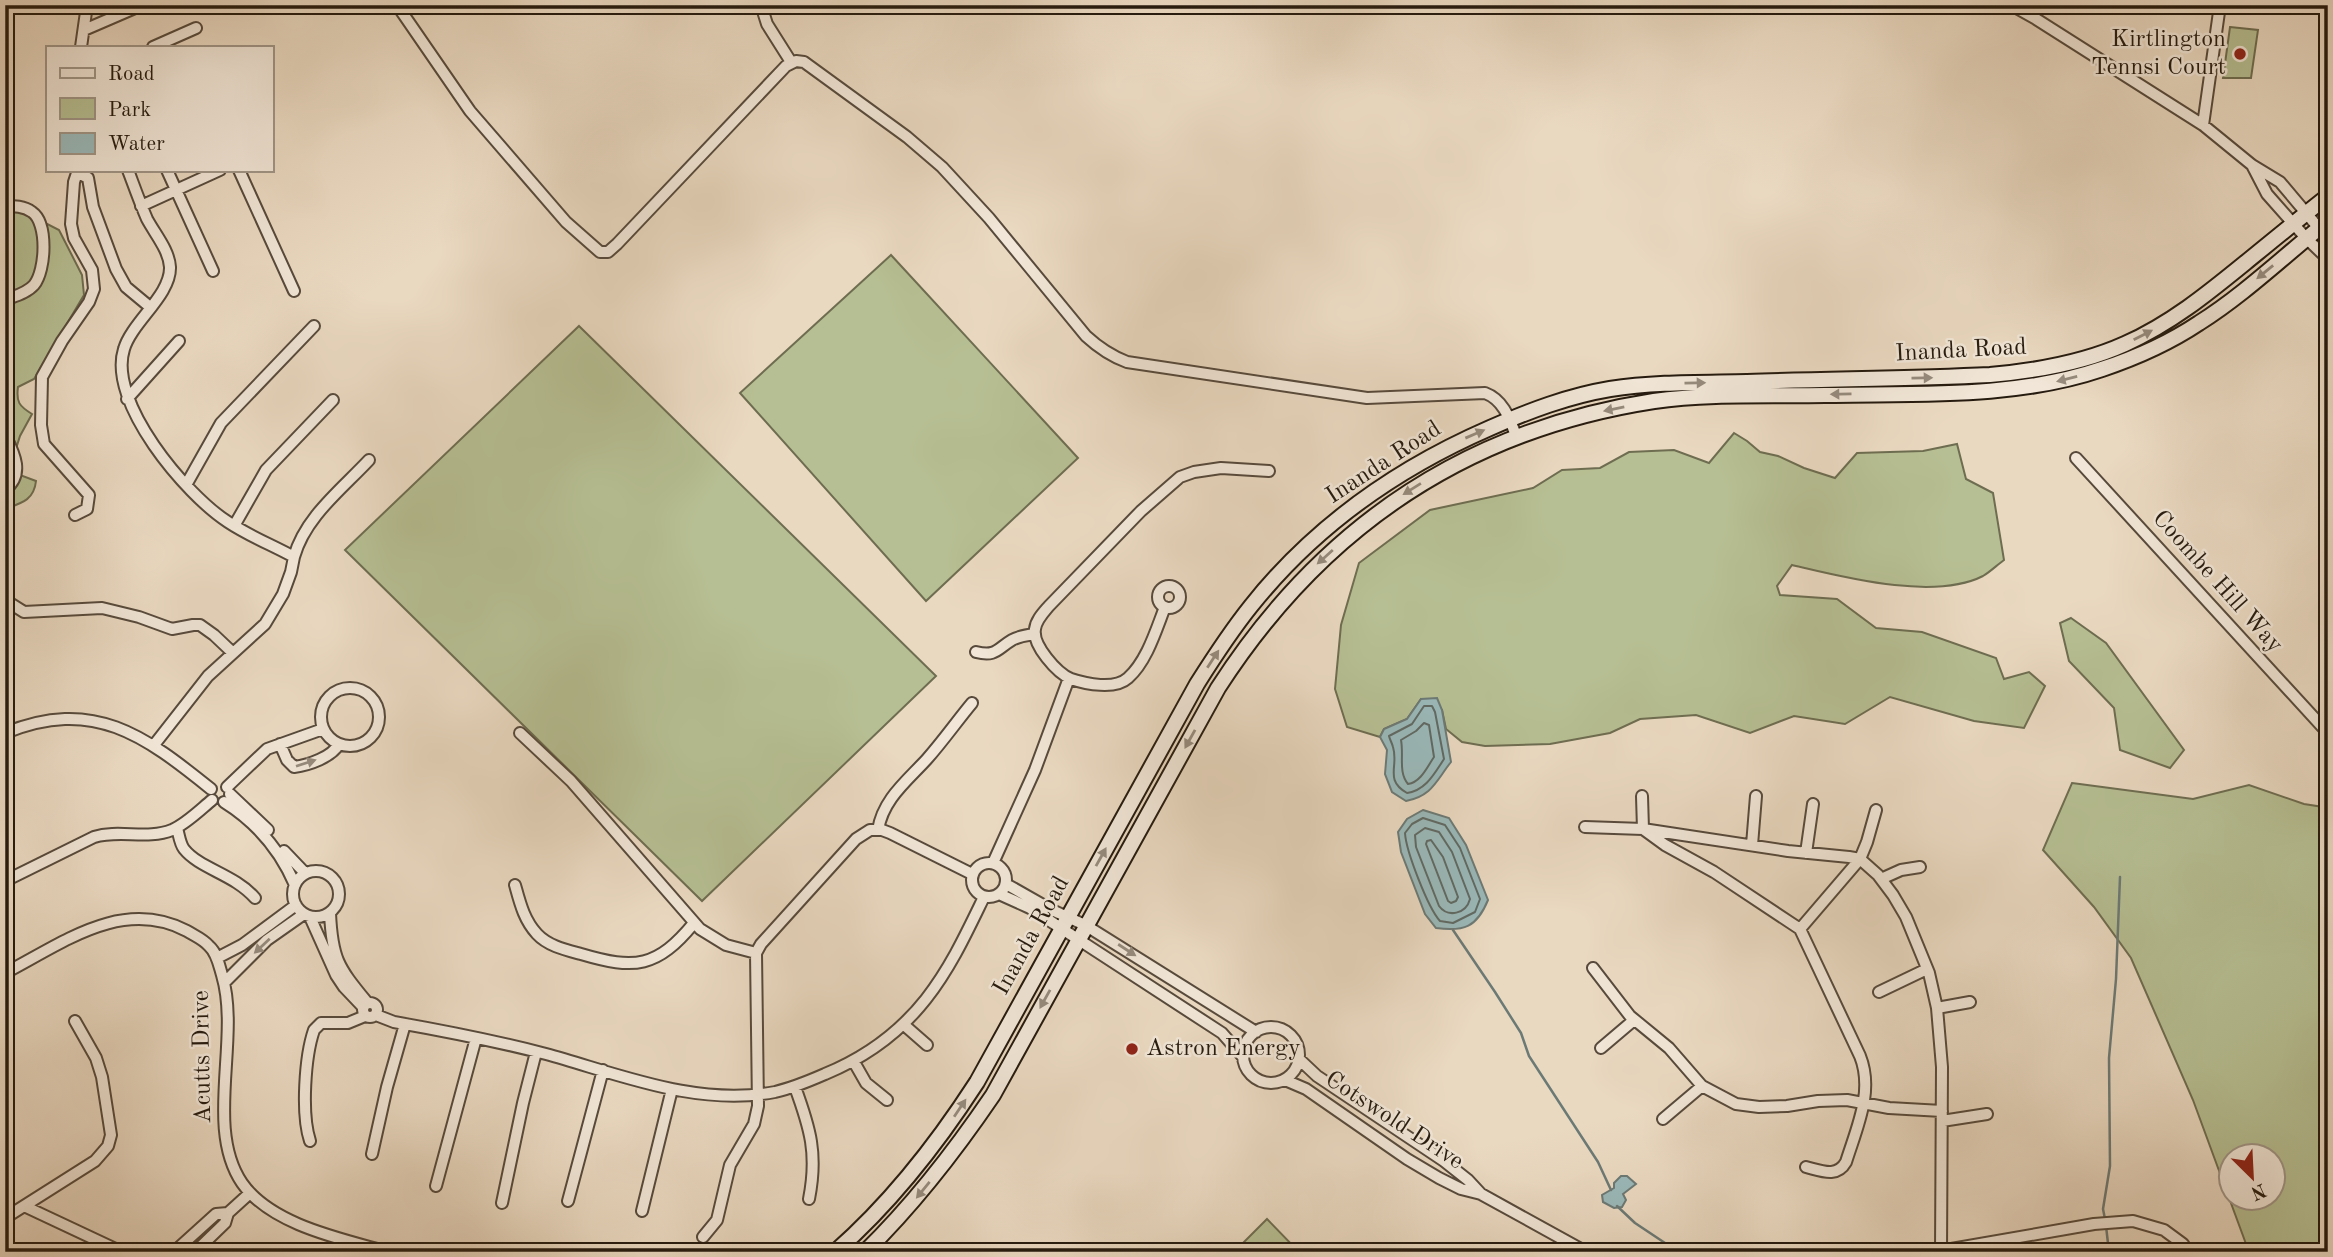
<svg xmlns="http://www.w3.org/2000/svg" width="2333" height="1257" viewBox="0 0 2333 1257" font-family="'Old Standard TT',serif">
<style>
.green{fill:#b6bf93;stroke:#6e6d51;stroke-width:2;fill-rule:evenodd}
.water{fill:#9ab9ba;stroke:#6c7a76;stroke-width:2}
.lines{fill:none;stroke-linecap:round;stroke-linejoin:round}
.shore{stroke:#606a64;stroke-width:2}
.stream{stroke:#6c7a76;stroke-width:2.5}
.street-casing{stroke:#574a3c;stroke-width:14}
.secondary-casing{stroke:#261b0f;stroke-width:18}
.street{stroke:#f1e6d7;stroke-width:10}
.secondary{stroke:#f1e6d7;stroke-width:14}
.oneway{fill:#968b7d}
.poi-dot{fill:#8f2418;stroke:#f1e6d7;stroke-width:2.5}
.labels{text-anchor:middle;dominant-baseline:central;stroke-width:5;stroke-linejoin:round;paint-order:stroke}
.poi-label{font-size:24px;fill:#261b0f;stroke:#f1e6d7;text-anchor:end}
.street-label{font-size:24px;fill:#261b0f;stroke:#f1e6d7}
</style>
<rect width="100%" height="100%" fill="#ead9c1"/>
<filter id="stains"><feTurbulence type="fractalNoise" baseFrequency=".00286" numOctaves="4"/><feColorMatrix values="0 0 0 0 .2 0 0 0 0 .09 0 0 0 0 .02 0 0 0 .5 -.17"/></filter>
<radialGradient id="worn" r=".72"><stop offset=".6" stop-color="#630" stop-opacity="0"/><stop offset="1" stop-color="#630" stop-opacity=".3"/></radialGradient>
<path class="green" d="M2230,27L2258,30L2251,78H2223Z
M5,211H22L59,230L82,275L84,295L34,379L18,387C16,402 19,406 32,414L20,436L9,471L36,481C34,500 22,503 5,509Z
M891,255L1078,458L926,601L740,393Z
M579,326L936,676L702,901L345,550Z
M1734,433L1747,441L1760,452L1778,456L1804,468L1835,478L1857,453L1923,451L1957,444L1966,479L1993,493L2004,560C1997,565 1990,572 1983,576C1934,601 1843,577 1792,565L1777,586L1780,595L1837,599L1876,628L1922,632L1996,658L2004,679L2029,672L2045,686L2024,728L1974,721L1890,697L1845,724L1794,716L1750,733L1696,715L1640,719L1610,733L1550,744L1485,746L1462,742L1446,729L1442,710L1421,699L1407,719L1384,729L1380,737L1347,727L1335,689L1341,625L1359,563L1430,510L1533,488L1562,470L1600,468L1629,452L1674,450L1709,463Z
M2071,618L2106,643L2184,750L2170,768L2120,750L2114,708L2069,661L2060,623Z
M2072,783L2193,799L2249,785L2304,804L2323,807L2328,817V1252H2249L2193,1100L2131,958L2094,907L2043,850ZM2232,1156H2274V1198H2232Z
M1267,1219L1299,1252H1234Z"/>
<path class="water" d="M1437,698L1442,710L1451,762C1436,781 1432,796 1406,801L1392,792L1385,774L1387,750L1380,737L1384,729L1407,719L1421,699Z
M1423,810L1449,818L1466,845L1488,900C1477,927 1464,932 1436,928L1425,914L1401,852L1398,832L1407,819Z
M1621,1176H1627L1636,1184L1623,1194L1626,1200L1622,1207L1614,1208L1603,1202L1602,1195L1614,1188V1183Z"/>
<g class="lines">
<path class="shore" d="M1424,706H1432L1435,712L1444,759C1434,774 1426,790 1407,793C1384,780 1399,766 1393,747C1392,743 1390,740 1389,736L1412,724Z
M1424,723L1429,725L1434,757C1427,767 1421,782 1408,784C1398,772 1404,756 1401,740L1416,731Z
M1423,818L1445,825L1460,848L1480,899L1475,912L1453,923L1440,921C1428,908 1406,851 1405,833L1412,824Z
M1425,828L1439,832L1452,852L1470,899C1466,914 1448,918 1439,906L1416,847L1415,835Z
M1431,840L1443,857L1458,897L1456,901L1451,903L1448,901L1426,844L1427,841Z"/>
<path class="stream" d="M1453,930L1495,992L1521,1033L1529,1056L1598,1162L1611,1190
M1617,1206L1635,1223L1668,1245L1674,1252
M2105,1219L2103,1209L2110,1166L2109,1058L2116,979L2120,877
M2106,1226L2109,1252"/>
<g class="street-casing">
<path id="street" d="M397,5L470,111L566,222L600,252H608L617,244L786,66L796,61L804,62L907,137L942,167L989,218L1086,336C1099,348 1111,356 1127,362L1367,398L1485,393C1504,400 1510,420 1517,438
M761,5L767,24L791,62
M2011,5L2036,19L2203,125L2252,165L2280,182L2328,239
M84,30L142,5
M81,47L87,5
M153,47L196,28
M2203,125L2220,5
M2253,167L2267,194L2306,238L2328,259
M128,170C134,186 140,203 147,219C155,234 169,250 170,267C171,295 132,322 124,349C107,402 186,495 228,522C249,536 272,545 294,557L291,572L283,594L265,624L208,676L154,745
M167,170L213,271
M239,170L294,291
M77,172L88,178L93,207L116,269L126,287L150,307
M5,206C14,206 24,206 32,212C48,223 46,270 34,285C27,293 15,296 5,300
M141,206L220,170
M127,399L179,341
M5,435C14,453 25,474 5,490
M2076,458L2328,733
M186,485L221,423L314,326
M75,515L87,509L89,495L44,444L41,425L42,377L62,341L89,302L94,289L92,270L74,238L71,224L74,182L78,170
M234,526L266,470L333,400
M294,557C305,517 342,489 369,460
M1158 597a11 11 0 1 1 22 0a11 11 0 1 1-22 0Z
M5,600L24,612L102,608L139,617L172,629L193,625H200L214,635L233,653
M1165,607C1156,630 1147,661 1128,678C1115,690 1086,684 1071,679C1057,673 1032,645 1035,629C1036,620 1043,613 1049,606L1141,511L1180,477L1194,472L1221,468L1269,471
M976,652C996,657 997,649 1012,640C1019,636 1027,635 1035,634
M321 717a29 29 0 1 1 58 0a29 29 0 1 1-58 0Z
M5,733C93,697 144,735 211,789
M520,733L571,781L700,929L726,945L756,953
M280,744L287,760L294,767C309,765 332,757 339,744
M227,787L267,749L323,729
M230,794L268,830
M1642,796L1643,829L1665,845L1714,872L1800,929L1860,1056C1874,1091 1857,1127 1846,1162C1837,1178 1822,1171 1806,1167
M224,802C256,822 280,850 295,885
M1585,827L1643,829L1788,851L1849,857L1860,859L1878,875L1893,895L1906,917L1929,973L1937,1008L1942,1067L1941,1252
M177,828C179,835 180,844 184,849C200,869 234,874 255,898
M878,830C883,799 907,781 927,759C943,741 957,721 972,703
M1752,845L1756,796
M284,851L305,873
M1806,853L1813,804
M972 880a17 17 0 1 1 34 0a17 17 0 1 1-34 0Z
M993,863L1035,770L1069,678
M293 894a23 23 0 1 1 46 0a23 23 0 1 1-46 0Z
M1881,879L1901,870L1920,867
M5,881L94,837C119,829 147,840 172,830C186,824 200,810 212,800
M1006,884L1052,910L1085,925L1256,1032
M515,885C520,903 524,920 537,934C548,946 566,950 581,954C635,970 657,968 694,923
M999,894L1030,908L1222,1033L1243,1057
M330,913C332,958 338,967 366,1001
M310,917L336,975L344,987L363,1007
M1800,929L1860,859L1867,842L1876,810
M217,958L242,945L296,905
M1593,968L1630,1016L1669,1048L1702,1086L1736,1104L1759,1107L1787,1106L1818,1101L1847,1100L1889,1108L1942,1111
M5,973C63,943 122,897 187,931C195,936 203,939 209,946C217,953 219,965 222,975C241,1039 204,1127 242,1183C271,1225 342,1239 388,1252
M224,983L267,940L304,914
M1879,992L1927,969
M363 1010a7 7 0 1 1 14 0a7 7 0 1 1-14 0Z
M1937,1008L1970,1002
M376,1015L394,1022C445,1031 496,1041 546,1054C619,1074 697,1107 775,1092C792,1088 809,1081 825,1074C864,1058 900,1032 926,999C951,967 967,932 984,897
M903,1024L927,1045
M1243 1055a28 28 0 1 1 56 0a28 28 0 1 1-56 0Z
M1601,1048L1634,1020
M1300,1060L1317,1076L1444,1161L1468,1180L1481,1194
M854,1062L866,1083L887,1100
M1285,1080L1306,1089L1407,1159L1439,1178L1461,1189L1481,1194L1586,1252
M795,1087C810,1128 818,1154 809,1199
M1663,1119L1702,1086
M1942,1121L1987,1114
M310,1141C301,1114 305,1056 314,1030L321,1023H348L365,1016
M372,1154L387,1087L405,1024
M436,1186L476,1038
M568,1201L603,1070
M502,1203L523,1103L536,1052
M24,1206L122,1252
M642,1211L672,1089
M5,1218L95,1161L108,1146L111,1135L102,1077L96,1058L75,1021
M703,1237L717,1220L730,1165L754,1124L758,1106L756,953L761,944L856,839L870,830H882L890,833L972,874
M174,1252L216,1214L228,1213
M195,1252L225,1223L228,1213L250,1193
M1934,1252L2094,1224L2133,1221L2164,1230L2183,1244L2188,1252"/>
</g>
<g class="secondary-casing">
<path id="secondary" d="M835,1252C891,1203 937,1144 977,1082L1197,684C1214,657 1231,631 1251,606C1314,527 1398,468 1490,428C1529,411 1568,396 1610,389C1655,382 1702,383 1747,382C1828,379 1909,379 1990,375C2036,371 2083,363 2125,344C2170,324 2207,294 2245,263C2272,241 2300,218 2328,196
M865,1252C914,1204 955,1151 993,1095L1218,688C1321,528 1465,430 1654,401C1709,393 1768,396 1825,395C1916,393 2014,399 2102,369C2135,358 2169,343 2199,323C2245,294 2285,255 2328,221"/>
</g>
<use href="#street" class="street"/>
<use href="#secondary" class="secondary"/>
</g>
<defs><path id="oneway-solid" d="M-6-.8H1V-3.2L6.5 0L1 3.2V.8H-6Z" transform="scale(1.75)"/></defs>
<g class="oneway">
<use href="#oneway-solid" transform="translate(2265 272) rotate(141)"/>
<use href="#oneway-solid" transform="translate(2143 335) rotate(-27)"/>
<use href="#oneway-solid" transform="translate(1922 378) rotate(-1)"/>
<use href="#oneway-solid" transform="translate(2067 379) rotate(166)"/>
<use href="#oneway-solid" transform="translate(1695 383) rotate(-1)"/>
<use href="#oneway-solid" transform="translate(1841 394) rotate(179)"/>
<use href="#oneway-solid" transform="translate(1614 409) rotate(169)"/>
<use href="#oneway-solid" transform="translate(1475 434) rotate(-23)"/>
<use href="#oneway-solid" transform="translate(1412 489) rotate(148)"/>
<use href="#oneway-solid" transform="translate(1325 557) rotate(138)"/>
<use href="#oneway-solid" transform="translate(1213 659) rotate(-57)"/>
<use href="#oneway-solid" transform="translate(1190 739) rotate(119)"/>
<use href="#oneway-solid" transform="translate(306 763) rotate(-18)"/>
<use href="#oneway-solid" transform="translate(1101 857) rotate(-61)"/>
<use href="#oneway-solid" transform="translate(262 946) rotate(137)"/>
<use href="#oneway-solid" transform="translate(1127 950) rotate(33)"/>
<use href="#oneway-solid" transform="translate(1045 999) rotate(119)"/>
<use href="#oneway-solid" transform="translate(960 1108) rotate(-56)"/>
<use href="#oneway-solid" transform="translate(923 1190) rotate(129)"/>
</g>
<g class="poi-dot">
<circle cx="2240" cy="54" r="7"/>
<circle cx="1132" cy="1049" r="7"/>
</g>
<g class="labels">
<g class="poi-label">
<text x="2226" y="40">Kirtlington<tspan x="2226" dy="28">Tennsi Court</tspan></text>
<text x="1146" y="1049" text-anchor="start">Astron Energy</text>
</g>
<g class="street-label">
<text transform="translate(1961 351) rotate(-3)">Inanda Road</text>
<text transform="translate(1384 463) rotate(-33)">Inanda Road</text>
<text transform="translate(2217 582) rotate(48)">Coombe Hill Way</text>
<text transform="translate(1032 936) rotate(-61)">Inanda Road</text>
<text transform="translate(203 1057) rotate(-91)">Acutts Drive</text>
<text transform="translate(1394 1121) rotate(33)">Cotswold Drive</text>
</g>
</g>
<rect width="2333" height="1257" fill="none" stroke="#ead9c1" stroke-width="28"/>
<rect x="7" y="7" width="2319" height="1243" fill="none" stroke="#261b0f" stroke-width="3.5"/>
<rect x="14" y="14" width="2305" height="1229" fill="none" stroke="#261b0f" stroke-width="2"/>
<rect x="46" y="46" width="228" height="126" fill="#f1e6d7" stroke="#a09587" stroke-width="2"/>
<rect x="60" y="68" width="35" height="10" fill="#f1e6d7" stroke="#a09587" stroke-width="2"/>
<text x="108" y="80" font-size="21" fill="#261b0f">Road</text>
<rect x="60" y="98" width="35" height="21" fill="#b6bf93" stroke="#a09587" stroke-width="2"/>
<text x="108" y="116" font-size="21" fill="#261b0f">Park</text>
<rect x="60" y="133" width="35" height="21" fill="#9ab9ba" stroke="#a09587" stroke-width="2"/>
<text x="108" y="150" font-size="21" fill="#261b0f">Water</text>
<g transform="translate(2252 1177) rotate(156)"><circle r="33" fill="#f1e6d7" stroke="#a09587" stroke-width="2"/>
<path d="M0-5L12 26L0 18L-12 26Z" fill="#8f2418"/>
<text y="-10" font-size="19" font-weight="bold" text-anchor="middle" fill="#261b0f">N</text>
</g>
<rect width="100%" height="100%" filter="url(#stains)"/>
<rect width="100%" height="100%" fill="url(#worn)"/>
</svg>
